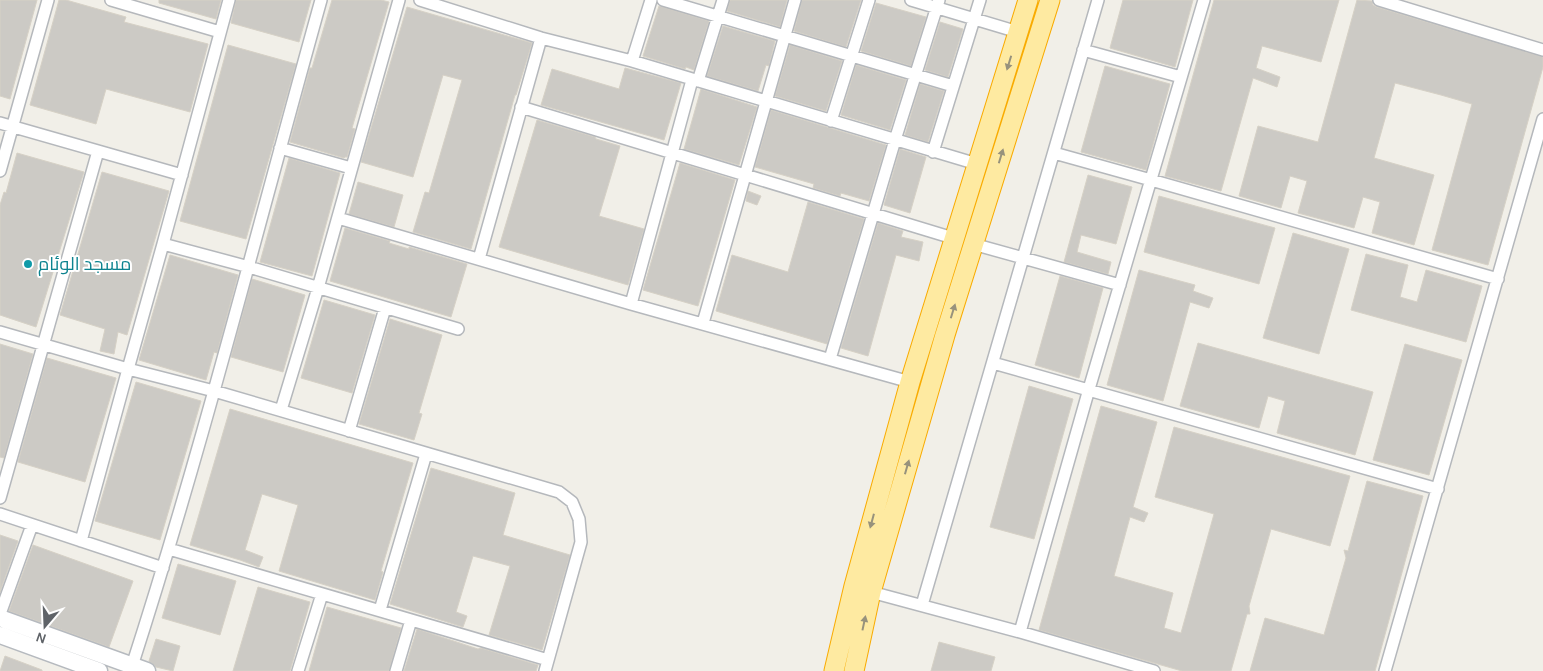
<svg xmlns="http://www.w3.org/2000/svg" width="1543" height="671" viewBox="0 0 1543 671" font-family="Karla,Cairo,sans-serif">
<style>
.building{fill:#cccac5;stroke:#d6d1c6}
.lines{fill:none;stroke-linecap:round;stroke-linejoin:round}
.minor-casing{stroke:#b5b8bc;stroke-width:14}
.secondary-casing{stroke:#b6babf;stroke-width:19}
.trunk-casing{stroke:#f9ab00;stroke-width:21}
.minor{stroke:#fff;stroke-width:11}
.secondary{stroke:#fff;stroke-width:16}
.trunk{stroke:#feeaa1;stroke-width:19}
.oneway{fill:#97927c}
.culture-dot{fill:#0f9aa8;stroke:#fff;stroke-width:2}
.labels{text-anchor:middle;dominant-baseline:central;stroke-width:4;stroke-linejoin:round;paint-order:stroke}
.culture-label{font-size:18px;fill:#0d838f;stroke:#fff;text-anchor:start}
</style>
<rect width="100%" height="100%" fill="#f1efe8"/>
<path class="building" d="M0,0H37L10,99L0,96Z
M59,0H66L126,17L124,22L208,44L190,112L106,89L96,124L30,105Z
M159,0H221L216,19L159,3Z
M236,0H311L299,42L231,23Z
M332,0H381L389,2L352,128L355,129L347,157H345L344,158L290,142L310,68H312Z
M730,0H787L780,27L727,11Z
M802,0H861L846,47L794,31Z
M1123,0H1193L1175,67L1110,48Z
M1214,0H1339L1321,62L1262,46L1256,68L1280,77L1277,87L1253,78L1221,191L1165,176Z
M1357,0L1372,1L1373,5L1377,7L1543,57V67L1488,265L1432,250L1472,104L1441,95L1395,83L1374,158L1434,175L1414,245L1372,233L1380,202L1363,197L1354,228L1298,213L1307,181L1290,176L1281,208L1239,196L1258,126L1318,142Z
M876,3L926,17L911,66L861,51Z
M659,6L709,21L694,70L686,67L685,69L643,56Z
M407,7L532,43L516,95H515L471,249L413,232L425,192L429,193L462,80L443,75L413,177L361,162Z
M940,22L963,29L948,77L925,70Z
M723,26L775,41L769,66L766,65L758,91L707,76Z
M228,45L296,64L246,239L180,221Z
M790,45L842,61L826,111L775,96Z
M856,65L906,80L890,130L841,115Z
M1105,66L1170,84L1146,170L1081,152Z
M625,68L681,83L664,140L541,105L552,69L619,89Z
M920,84L944,91L928,142L905,135Z
M701,89L757,107L739,165L684,149Z
M771,110L886,145L869,201L841,193L840,196L813,188L814,184L755,167Z
M537,120L595,137L596,139L620,146L599,216L644,229L628,285L499,247Z
M900,149L926,157L910,213L884,205Z
M17,153L84,172L36,327L0,315V205L4,192L6,193Z
M289,158L340,173L312,276L260,262Z
M680,163L735,180L698,306L643,290Z
M102,172L169,191L127,335L118,332L114,354L100,351L105,329L60,315Z
M1088,175L1132,187L1116,244L1081,235L1077,252L1111,262L1108,274L1064,262Z
M358,182L403,195L394,227L349,214Z
M748,191L761,196L757,205L746,201Z
M1159,196L1275,228L1259,284L1144,252Z
M808,202L864,219L827,344L716,311L732,255L788,272Z
M878,223L903,231L901,237L923,242L919,261L896,255L868,356L841,348Z
M345,228L390,241L389,243L409,249V247L467,264L451,317L330,281Z
M1293,233L1349,249L1319,354L1263,338Z
M1366,254L1408,265L1400,297L1417,302L1426,270L1482,286L1466,342L1351,310Z
M170,255L238,275L217,353L214,352L206,380L139,360Z
M1139,270L1195,285L1193,291L1213,298L1209,308L1190,302L1163,401L1107,385Z
M1060,276L1103,288L1079,378L1035,365Z
M252,279L305,295L283,372L231,357Z
M324,300L375,315L352,393L301,378Z
M390,319L442,335L419,413L422,414L414,440L359,424Z
M1198,343L1373,392L1355,455L1277,433L1285,401L1268,396L1259,428L1180,406Z
M0,344L33,354L4,458L0,457Z
M1405,344L1462,360L1429,475L1373,460Z
M47,358L116,378L85,482L18,462Z
M136,382L201,401L160,540L95,521Z
M1029,386L1073,399L1034,539L990,527Z
M1101,406L1157,422L1133,507L1148,513L1144,522L1130,517L1114,576L1173,593L1164,628L1181,633L1214,514L1155,497L1174,427L1350,476L1330,546L1271,529L1249,606L1250,614H1247L1231,671H1182L1039,630Z
M230,409L413,463L381,571L383,572L375,600L279,571L298,505L262,494L245,550L263,557L259,567L240,560L190,545Z
M431,468L515,493L503,535L570,555L542,650L489,635L510,566L473,556L456,612L467,616L463,627L390,604Z
M1367,481L1423,496L1375,671H1250L1265,618L1324,635L1346,558L1344,550L1348,551Z
M0,535L18,541L0,592Z
M33,545L133,581L109,647L9,611Z
M178,564L236,581L220,635L162,618Z
M258,587L310,602L290,671H233Z
M327,607L401,628L389,671H309Z
M417,629L478,649L481,648L538,665L536,671H404Z
M156,639L180,646L173,671L156,667L149,661Z
M939,642L995,657L991,671H931Z
M5,656L42,670V671H0Z"/>
<g class="lines">
<g class="minor-casing">
<path id="minor" d="M111,0L220,32
M420,0L541,38L632,61L977,164
M663,0L953,86
M911,0L1018,32
M1379,0L1543,50
M1083,50L1181,77
M632,61L651,0
M698,81L723,0
M521,107L953,238
M831,121L869,0
M0,123L182,175
M280,148L351,168
M933,152L980,0
M1054,153L1151,180L1498,279
M0,171L48,0
M338,218L631,304L910,382
M163,244L229,0
M973,244L1120,285
M479,259L541,38
M631,304L692,80
M703,323L795,0
M0,332L128,369L163,244L249,267L458,329
M830,359L895,140L939,0
M993,363L1438,489
M281,410L318,288L399,0
M349,431L385,308
M0,498L98,151
M0,514L163,568
M81,541L128,369L214,391L559,492L572,502L579,519L581,542L545,671
M169,549L548,660
M871,592L1020,632L1154,671
M922,605L1098,0
M380,610L426,454
M0,614L32,525
M1020,632L1089,389L1204,0
M132,666C203,446 259,222 321,0
M298,671L322,594
M396,671L411,620
M1385,671L1543,119"/>
</g>
<g class="secondary-casing">
<path id="secondary" d="M0,618L147,671
M0,635L99,671"/>
</g>
<g class="trunk-casing">
<path id="trunk" d="M834,671L854,586L910,382L1028,0
M854,671L871,592L945,335L1050,0"/>
</g>
<use href="#minor" class="minor"/>
<use href="#secondary" class="secondary"/>
<use href="#trunk" class="trunk"/>
</g>
<defs><path id="oneway-solid" d="M-6-.8H1V-3.2L6.5 0L1 3.2V.8H-6Z" transform="scale(1.25)"/></defs>
<g class="oneway">
<use href="#oneway-solid" transform="translate(1009 63) rotate(107)"/>
<use href="#oneway-solid" transform="translate(1001 156) rotate(-73)"/>
<use href="#oneway-solid" transform="translate(953 311) rotate(-73)"/>
<use href="#oneway-solid" transform="translate(907 467) rotate(-74)"/>
<use href="#oneway-solid" transform="translate(872 521) rotate(105)"/>
<use href="#oneway-solid" transform="translate(864 623) rotate(-78)"/>
</g>
<circle class="culture-dot" cx="28" cy="264" r="5"/>
<g class="labels">
<g class="culture-label">
<text x="38" y="264">مسجد الوئام</text>
</g>
</g>
<g transform="translate(45 626) rotate(199)" stroke="#ffffff" stroke-width="4" paint-order="stroke">
<path d="M0-4L9 19L0 12L-9 19Z" fill="#5f6368"/>
<text y="-8" font-size="14" font-weight="bold" text-anchor="middle" fill="#5f6368">N</text>
</g>
</svg>
